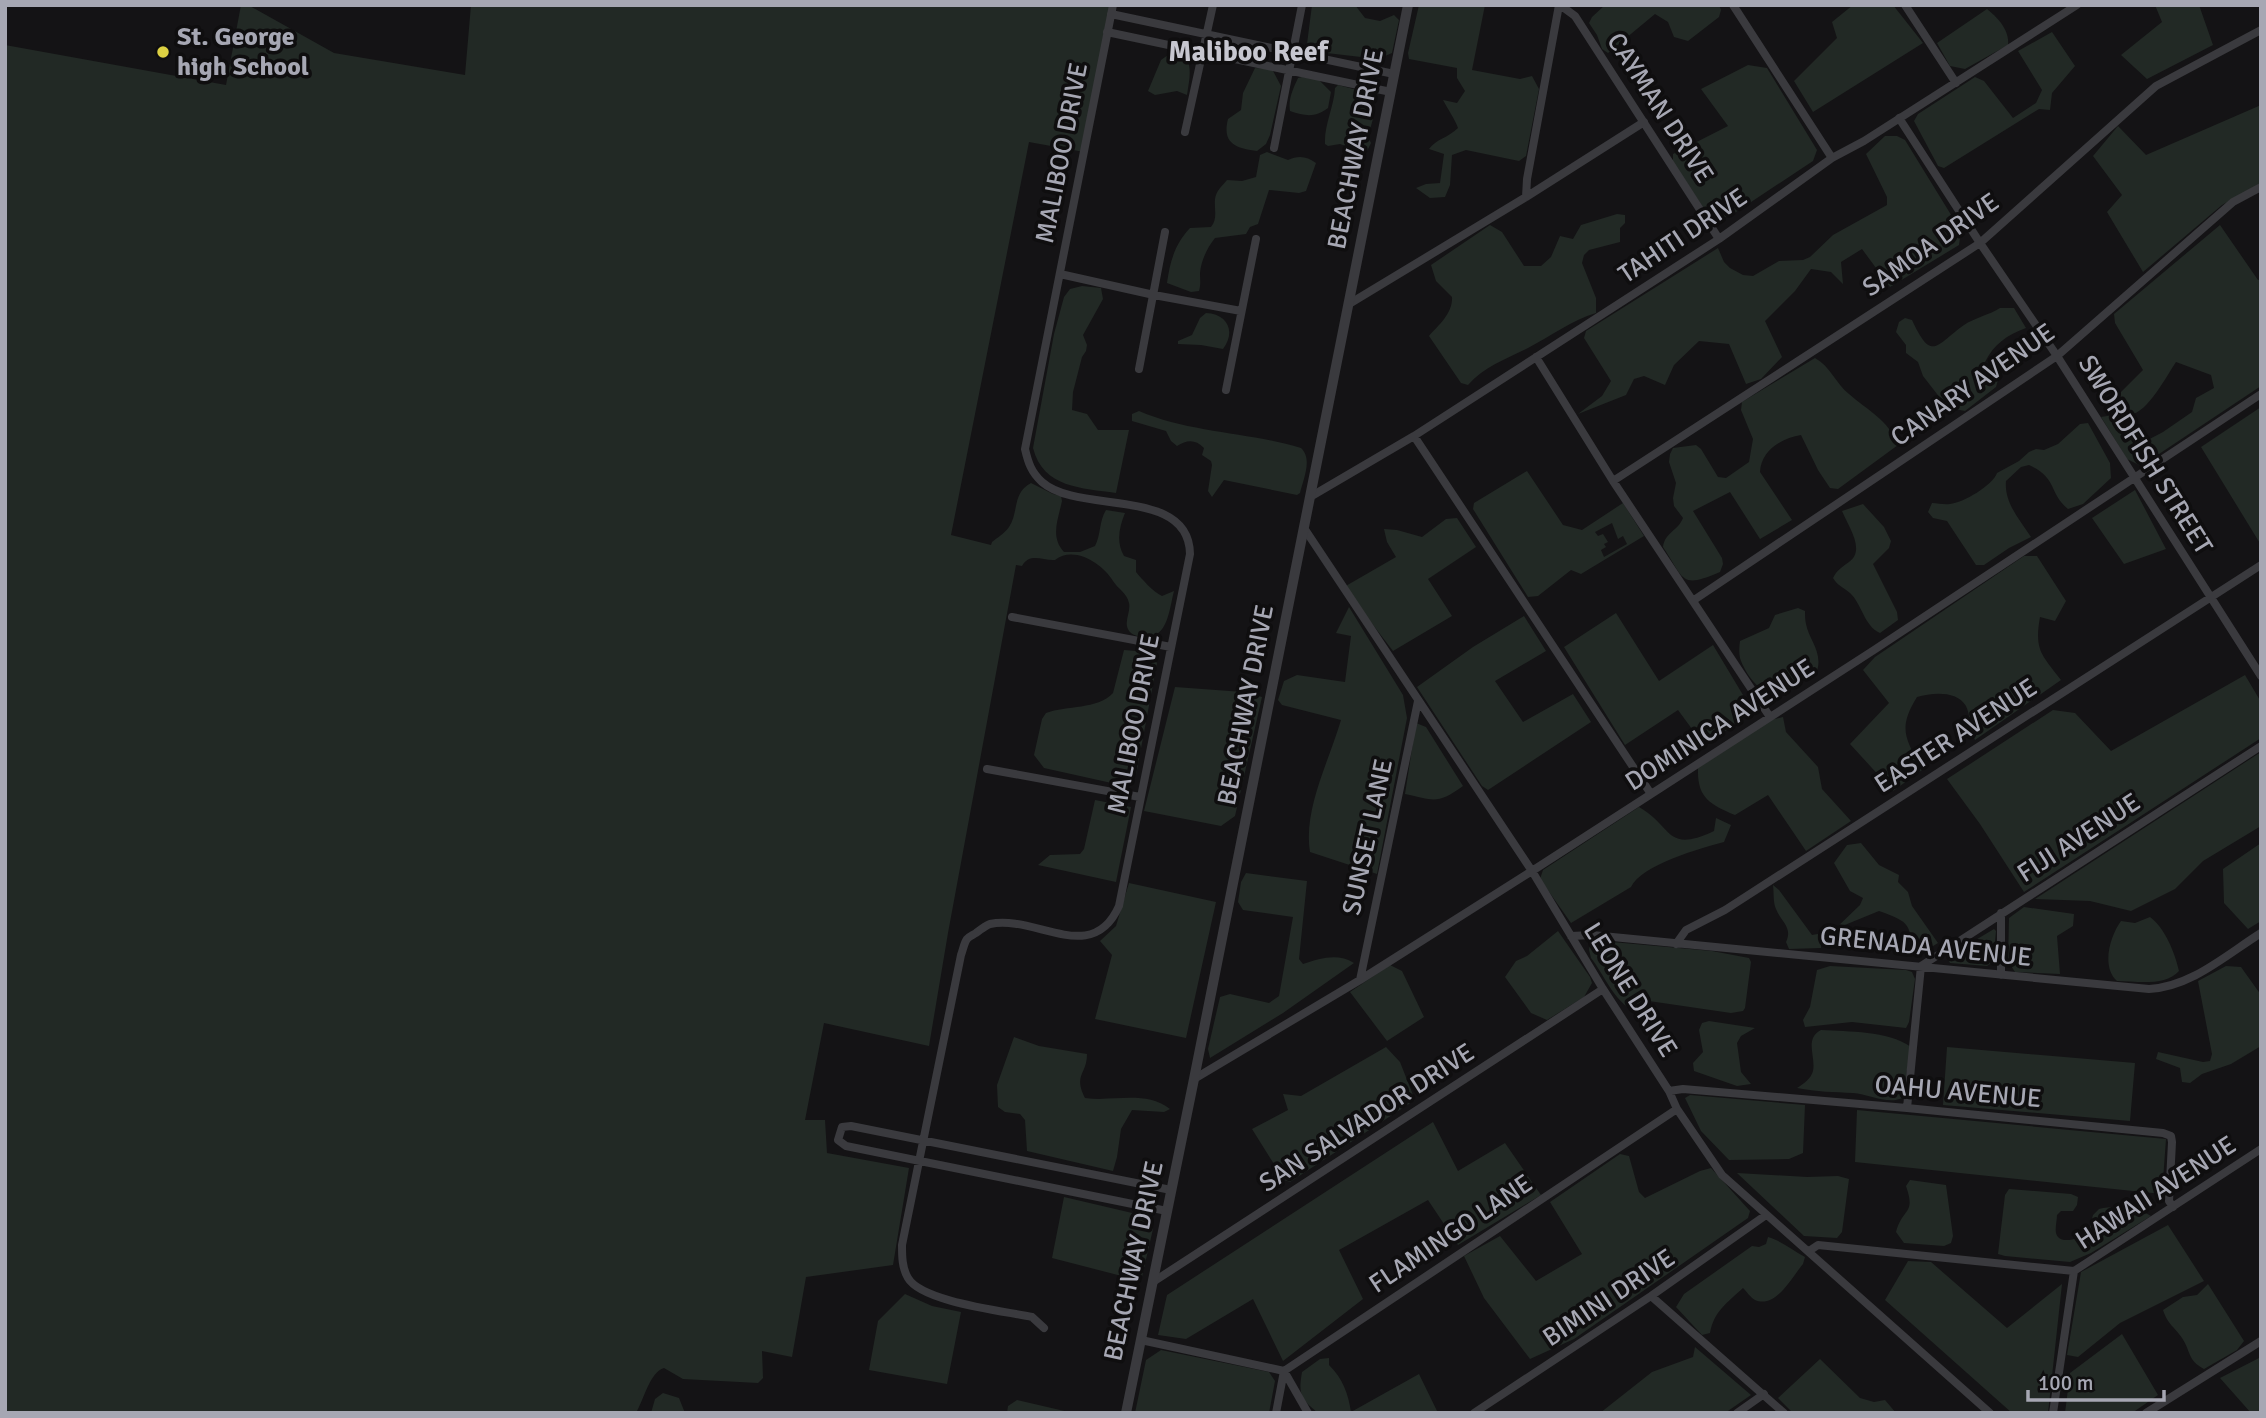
<svg xmlns="http://www.w3.org/2000/svg" width="2266" height="1418" viewBox="0 0 2266 1418" font-family="Signika,sans-serif">
<style>
.green{fill:#222925;fill-rule:evenodd}
.lines{fill:none;stroke-linecap:round;stroke-linejoin:round}
.minor{stroke:#3a3a3e;stroke-width:8}
.tertiary{stroke:#3a3a3e;stroke-width:10}
.poi-dot{fill:#ddd143;stroke:#0f0e0f;stroke-width:2.5}
.labels{text-anchor:middle;dominant-baseline:central;stroke-width:7;stroke-linejoin:round;paint-order:stroke}
.poi-label{font-size:26px;font-weight:bold;fill:#a6a7b3;stroke:#0f0e0f;text-anchor:start}
.street-label{font-size:26px;fill:#a6a7b3;stroke:#0f0e0f}
.neighbourhood-label{font-size:28px;font-weight:bold;fill:#c7c7d0;stroke:#0f0e0f}
</style>
<rect width="100%" height="100%" fill="#141315"/>
<path class="green" d="M241,5H248L334,53L465,75L471,5H1116L1084,152L1029,142L951,535L991,545L992,542C998,537 1004,534 1009,527C1019,512 1012,493 1031,483L1053,494L1061,496L1062,501C1058,520 1050,537 1064,552H1080L1095,546C1101,535 1099,521 1106,510L1125,513C1119,528 1116,542 1124,556L1136,560V572C1142,579 1153,592 1162,596L1174,591C1169,610 1168,641 1141,637C1136,636 1130,634 1128,629C1124,621 1131,611 1129,603C1127,593 1118,589 1113,581C1103,564 1074,545 1055,560C1043,561 1030,552 1022,566L1016,565L948,933L929,1046L824,1023L805,1120H825L827,1153L909,1168L893,1265L806,1277L792,1357L762,1351L763,1378L758,1383L683,1379L664,1368C650,1372 644,1399 636,1413H5V45L226,85Z
M1312,5H1355L1365,18L1380,21L1394,15L1399,20L1392,53L1378,59L1318,52L1307,44Z
M1419,5H1485L1472,70L1520,79L1532,76L1539,89L1526,156L1519,161L1466,150L1452,155L1450,185L1445,197L1430,198L1416,188L1426,184L1440,183L1444,154L1429,149C1436,139 1448,138 1458,128C1454,117 1448,110 1443,100L1457,103L1465,91L1457,78V68L1409,59L1408,53Z
M1605,5H1719L1721,10L1719,17L1688,41L1674,37L1668,22L1655,14L1608,53L1602,49L1597,35L1589,23L1592,17Z
M1853,5H1893L1923,43L1813,112L1794,81L1837,38L1832,22Z
M2155,5H2199L2213,45L2147,79L2121,55L2162,22Z
M1987,9C1997,17 2010,30 2008,45L1965,69L1950,66L1937,43Z
M2052,32L2075,66L2052,93L2050,110L2039,109L1944,168L1938,166L1914,121L1918,114L1975,77L1984,81L2013,118L2036,103L2042,90L2018,51Z
M1176,54L1187,58C1192,71 1189,81 1187,95L1177,91L1155,95L1148,91L1161,60L1168,55Z
M1748,65L1767,68L1817,150L1813,161L1730,216L1720,218L1707,213L1673,162V154L1728,126L1701,89Z
M1255,68L1272,69L1281,86L1270,135L1266,144L1257,151C1235,148 1222,143 1228,119L1241,110L1243,93Z
M1302,77L1318,79L1331,92L1328,108C1315,118 1305,116 1290,111C1288,99 1293,89 1298,78Z
M1338,85L1361,91L1373,101L1374,115L1368,137L1371,143L1366,153L1340,144L1328,146L1325,144C1324,125 1334,107 1335,88Z
M2261,105V183L2222,205L2143,272L2107,212L2122,195L2093,156L2118,126L2146,155Z
M1885,136H1897L1905,140L1961,231L1959,245L1890,287L1862,249L1841,262L1843,284L1831,272L1811,269L1795,291L1765,321L1782,357L1761,379L1746,384L1729,344L1699,341L1674,365L1665,385L1644,376L1634,379L1626,395L1578,414L1602,396L1611,381L1584,338L1586,331L1718,248L1724,262L1730,268L1743,275L1753,276L1779,261L1803,260L1810,257L1833,235L1887,205V197L1866,154Z
M1267,152L1288,160C1298,155 1307,156 1316,163L1306,191L1299,193L1269,190L1258,224L1250,227L1246,234L1215,238C1207,248 1201,261 1200,273C1200,280 1201,284 1199,291L1191,292L1167,283C1170,261 1175,244 1190,228L1211,227C1218,218 1214,210 1215,199C1216,191 1222,186 1227,180L1242,181L1256,177L1260,155Z
M1617,214L1625,215V223L1620,228V242L1589,250L1584,255L1582,263L1596,298V313C1572,320 1551,336 1528,348C1506,359 1485,366 1468,385L1461,383L1429,336C1439,325 1453,313 1452,297L1436,281L1431,265L1490,225L1502,232L1524,266H1541L1551,257L1560,236L1573,239L1581,225Z
M2220,225L2258,280L2261,279V386L2141,466L2127,459L2101,417L2113,415L2140,444L2163,432L2192,412L2196,398L2214,388L2211,375L2176,362C2168,374 2145,417 2129,414C2122,413 2115,407 2109,404L2143,370L2115,323L2114,314Z
M1082,286L1101,288L1103,299L1083,335L1087,345L1086,351L1082,357L1073,392L1072,410L1087,414L1098,430H1129L1116,493C1082,488 1043,488 1033,448L1054,334L1064,297L1070,289Z
M2000,308H2014L2026,328C2007,335 1994,344 1985,362L1988,369L1998,380L1996,387L1965,411L1949,408L1944,403L1923,376L1918,362L1906,353V345L1896,332L1899,322L1905,318L1912,320C1932,363 1936,345 1964,325C1974,318 1989,315 2000,308Z
M1206,313C1228,314 1236,332 1223,349L1201,345L1178,344V341L1192,335L1200,318Z
M1815,358C1830,366 1836,384 1849,394C1868,411 1888,419 1898,445L1838,489L1830,488L1818,470L1801,435C1782,438 1761,450 1760,472L1792,520L1760,539L1730,492L1693,511L1722,558L1723,564L1720,572C1680,589 1685,580 1663,547C1665,532 1678,531 1683,518L1674,506L1673,498L1676,483L1669,462L1670,454L1673,448L1696,445L1701,449L1718,477L1726,478L1749,462L1753,439L1741,410L1742,402Z
M2261,407V545L2201,447Z
M1139,411C1190,433 1249,432 1301,448C1313,459 1303,480 1300,493L1297,495L1224,480L1212,497L1208,491L1212,465L1211,461L1202,455L1204,448C1195,439 1187,440 1177,446L1171,441L1166,431L1132,421V414Z
M2088,423L2110,463L2111,478L2083,504L2068,509C2048,492 2058,478 2029,465L2021,467L2006,481C2004,503 2020,520 2031,537L2009,548L1984,565H1976L1947,521L1933,518L1928,512L1932,503C1938,503 1944,505 1950,504C1963,503 1993,485 1997,473L2019,461L2029,452L2036,449L2044,450L2058,444L2080,424Z
M1527,471L1563,525L1582,530L1623,503L1644,536L1581,574L1571,570L1538,596L1528,597L1473,509L1474,503ZM1612,523L1618,539L1623,536L1627,544L1604,557L1601,550L1606,547L1604,544L1608,542L1603,534L1598,536L1595,532Z
M2135,490L2166,549L2124,564L2092,518Z
M1863,504L1884,527L1891,541L1889,548L1873,564L1897,612L1898,620L1880,633C1864,626 1862,604 1850,593C1843,587 1838,586 1833,578C1837,570 1842,567 1849,562C1866,550 1848,526 1842,511Z
M1457,518L1476,547L1428,579L1452,616L1393,651L1344,587L1396,557L1387,542L1384,529L1397,530L1422,537L1446,519Z
M2024,556H2037L2066,601L2055,621L2040,617C2034,651 2042,655 2061,680L1975,740C1971,731 1970,714 1966,706C1956,690 1932,693 1917,697C1897,729 1906,739 1922,770L1893,791L1850,744L1889,703L1863,670L1875,657Z
M1349,607L1403,695L1407,718L1377,874L1310,852C1303,810 1329,761 1341,720L1282,705L1278,700L1284,681L1297,675L1345,682L1351,636L1336,633Z
M1798,608L1805,611C1805,615 1805,620 1806,624C1809,640 1823,652 1817,671L1779,695C1762,697 1745,674 1740,658C1739,653 1739,647 1740,641L1769,628L1775,615Z
M1616,613L1659,681L1713,645L1749,705L1742,721L1703,744L1678,710L1625,745L1564,647Z
M1524,616L1546,651L1495,681L1523,722L1573,694L1591,722L1488,790L1482,786L1417,687L1473,647Z
M1124,650L1148,652L1157,663L1136,775L1131,781L1116,784L1044,768L1034,755L1042,719L1046,713C1067,705 1097,710 1113,693Z
M2245,675L2261,702V738L2024,892L1980,824L1947,779L2053,710L2075,713L2111,751Z
M1175,687L1243,692L1262,697L1235,816L1221,826L1144,811Z
M1783,717L1786,732L1818,767L1822,789L1851,821L1806,851L1768,795L1735,815C1710,804 1697,798 1698,768L1770,720Z
M1416,723L1426,727L1463,786C1437,805 1434,800 1405,794Z
M2261,752V826L2203,861L2175,889L2131,911L2090,901L2035,899Z
M1095,800L1131,807L1116,882L1038,865L1050,855L1080,854L1084,849Z
M1639,807C1673,826 1665,854 1714,831L1716,818L1731,825L1724,842C1701,848 1641,865 1631,887L1571,923L1540,879L1543,870Z
M1861,843L1879,865L1899,875L1898,882L1908,892L1912,906L1938,943L1915,957C1908,923 1912,923 1879,911L1835,929L1860,905L1863,898L1850,891L1834,863L1847,845Z
M2261,843V921L2248,929L2224,903L2223,869Z
M1246,873L1307,881L1299,959L1303,964C1321,958 1338,953 1354,963L1283,1013L1210,1058L1208,1049L1220,997L1230,994L1269,1003L1279,996L1293,917L1243,910L1238,902L1241,882Z
M1129,883L1216,902L1186,1038L1095,1019L1112,955L1100,941L1116,926Z
M1773,885L1779,890L1812,935L1829,932L1821,940V948L1789,949L1786,942C1793,927 1781,922 1776,909C1773,903 1774,893 1773,885Z
M2024,907L2074,914L2073,926L2057,936L2060,974L2015,972L2008,961L2009,918Z
M2150,917C2165,928 2175,953 2179,971C2165,987 2136,981 2117,981C2101,967 2110,936 2121,921L2135,923Z
M1994,929L1996,931L1993,962L1987,966L1950,963L1947,957Z
M1558,931L1590,977L1592,983L1584,997L1547,1020L1531,1013L1505,977L1516,961L1527,956Z
M1601,941L1712,951L1749,958L1751,962L1745,1008L1743,1011L1731,1013L1649,1001L1645,1002L1639,1011C1617,1009 1604,974 1591,958L1589,950L1590,943Z
M1390,965L1402,971L1424,1017L1387,1041L1350,992Z
M1830,966L1906,970L1912,972L1915,979L1909,1022L1906,1028L1852,1022L1805,1027L1803,1020L1810,1007L1817,970Z
M2226,966L2241,967L2261,995V1046L2231,1064L2202,1074L2190,1083L2182,1082L2180,1068L2156,1059L2158,1052L2203,1062L2210,1061L2212,1054L2198,981Z
M1709,1021L1755,1028L1741,1036L1737,1043L1741,1072L1751,1084L1737,1086L1694,1071L1693,1063L1703,1052L1699,1030L1702,1023Z
M1821,1030C1849,1032 1887,1030 1911,1047L1902,1098C1888,1105 1869,1094 1853,1093C1834,1092 1817,1092 1797,1088C1803,1084 1811,1079 1813,1071C1816,1056 1804,1039 1821,1030Z
M1014,1037L1039,1046L1087,1054C1087,1075 1073,1074 1085,1098C1114,1102 1145,1090 1170,1109L1164,1112L1132,1110L1121,1129L1117,1157L1113,1171L1027,1151L1025,1120L1020,1114L1005,1112L998,1107L997,1085Z
M1386,1047L1400,1062L1415,1100L1290,1182L1284,1180L1252,1129L1288,1110L1283,1094L1301,1096Z
M1947,1047L2135,1063L2130,1121L1943,1105Z
M1690,1095L1805,1105L1803,1153L1789,1159L1729,1160L1701,1131L1685,1098Z
M1857,1110L2166,1139L2162,1194L1855,1162Z
M1433,1122L1458,1171L1505,1143L1541,1195L1458,1245L1428,1200L1339,1250L1363,1299L1283,1361L1253,1299L1186,1339L1158,1335L1167,1295Z
M1620,1154L1629,1156L1639,1192L1645,1198L1700,1171L1711,1168L1750,1211L1748,1218L1574,1339L1530,1359L1484,1298L1464,1256L1500,1236L1536,1281L1582,1254L1550,1202Z
M1737,1173L1807,1177L1838,1176L1849,1179L1842,1232L1837,1238L1804,1236Z
M1910,1180L1946,1185L1953,1236L1951,1243L1944,1246L1904,1243L1896,1232C1903,1207 1916,1215 1906,1186Z
M2009,1189L2071,1194L2078,1197L2077,1205L2073,1211H2061L2057,1215C2057,1220 2055,1228 2056,1233C2059,1246 2080,1238 2088,1234L2093,1215L2099,1209C2116,1205 2136,1207 2151,1216L2091,1253L2070,1262L2005,1256L1998,1254L2005,1195Z
M1064,1197L1145,1216L1153,1229L1141,1281L1052,1258Z
M2168,1225L2204,1281L2120,1323L2078,1357L2067,1355L2081,1272Z
M1768,1237C1782,1241 1792,1250 1805,1257L1803,1264C1792,1277 1776,1309 1755,1300C1751,1298 1746,1291 1743,1288C1727,1303 1714,1311 1710,1333L1702,1335L1676,1307L1684,1294L1752,1246L1759,1247L1766,1244Z
M1908,1261L1931,1262L2007,1328L2062,1284L2048,1413H2012L1885,1300Z
M2208,1284L2244,1341L2237,1350L2204,1369C2187,1360 2191,1351 2182,1338C2174,1326 2168,1325 2163,1310L2183,1297L2197,1295Z
M905,1294L932,1306L961,1312L947,1384L869,1370L878,1321Z
M2122,1334L2158,1395L2132,1413H2065L2070,1373Z
M1695,1347L1751,1395L1725,1413H1600L1652,1372L1693,1357Z
M1161,1350L1269,1372L1275,1381L1269,1413H1135L1146,1360Z
M2261,1357V1413H2251L2220,1378Z
M1329,1358V1365C1343,1379 1348,1393 1351,1412L1419,1374L1438,1413H1318C1301,1399 1298,1395 1302,1372L1320,1359Z
M1820,1359L1860,1398L1874,1402L1885,1400L1896,1413H1793L1778,1398Z
M663,1393L679,1398L685,1413H651L655,1399Z
M1017,1400L1073,1413H1007L1008,1406Z"/>
<g class="lines">
<path class="minor" d="M1560,5L1575,16L1719,239
M1733,5L1832,158
M1905,5L1956,83
M1111,14L1394,74
M1107,32L1391,92
M1899,118L1980,243L2057,356L2261,676
M1185,132L1213,5
M1274,148L1302,5
M1526,197L1527,179L1559,5
M1060,274L1154,295L1241,311
M1349,304L1526,197L1644,122
M1536,357L1613,481L1770,717
M1139,369L1165,232
M1226,390L1256,239
M1414,436L1651,794
M1613,481L1980,243L2156,86L2261,30
M1310,497L1414,436L1719,239L1832,158L1864,141L2077,5
M1304,528L1532,871L1603,989L1669,1091L1677,1109L1722,1175L1990,1413
M1694,600L2057,356L2233,202L2261,187
M1012,617L1171,647
M987,769L1140,797
M2001,913V975
M1571,936L1592,935L2149,989C2191,987 2226,955 2261,933
M1676,944L1686,930L1725,910L2261,565
M1360,980L1418,701
M1194,1079L1360,980L1532,871L1874,650L2261,394
M1669,1091L1683,1089L1907,1108L2163,1133L2171,1136L2172,1142L2169,1201L2173,1207
M1907,1108L1921,966L2261,746
M1167,1211L846,1146L838,1140L842,1127L851,1126L1171,1190
M1809,1251L1818,1245L2074,1271
M2074,1271L2261,1149
M1153,1282L1603,989
M1651,1296L1784,1413
M1044,1328L1032,1317C1004,1311 922,1302 908,1278C902,1268 902,1256 902,1245L961,955C963,950 964,943 967,939C970,936 973,935 976,933C980,930 985,926 990,924C1035,914 1092,967 1119,906L1190,554C1189,486 1079,515 1042,482C1031,472 1028,462 1025,449L1113,5
M1141,1340L1284,1371L1308,1413
M1276,1413L1284,1371L1677,1109
M1474,1413L1651,1296L1766,1215
M1737,1413L1764,1394
M2053,1413L2074,1271
M2146,1413L2261,1341"/>
<path class="tertiary" d="M1126,1413L1194,1079L1408,5"/>
</g>
<circle class="poi-dot" cx="163" cy="52" r="7"/>
<g class="labels">
<g class="poi-label">
<text x="177" y="37">St. George<tspan x="177" dy="30">high School</tspan></text>
</g>
<g class="street-label">
<text transform="translate(1660 108) rotate(57)">CAYMAN DRIVE</text>
<text transform="translate(1356 149) rotate(-79)">BEACHWAY DRIVE</text>
<text transform="translate(1062 153) rotate(-79)">MALIBOO DRIVE</text>
<text transform="translate(1683 236) rotate(-34)">TAHITI DRIVE</text>
<text transform="translate(1931 245) rotate(-35)">SAMOA DRIVE</text>
<text transform="translate(1973 385) rotate(-35)">CANARY AVENUE</text>
<text transform="translate(2145 455) rotate(58)">SWORDFISH STREET</text>
<text transform="translate(1246 705) rotate(-79)">BEACHWAY DRIVE</text>
<text transform="translate(1134 724) rotate(-79)">MALIBOO DRIVE</text>
<text transform="translate(1720 725) rotate(-33)">DOMINICA AVENUE</text>
<text transform="translate(1956 736) rotate(-33)">EASTER AVENUE</text>
<text transform="translate(1368 837) rotate(-78)">SUNSET LANE</text>
<text transform="translate(2079 838) rotate(-33)">FIJI AVENUE</text>
<text transform="translate(1926 947) rotate(6)">GRENADA AVENUE</text>
<text transform="translate(1630 990) rotate(58)">LEONE DRIVE</text>
<text transform="translate(1958 1092) rotate(5)">OAHU AVENUE</text>
<text transform="translate(1367 1118) rotate(-33)">SAN SALVADOR DRIVE</text>
<text transform="translate(2156 1193) rotate(-33)">HAWAII AVENUE</text>
<text transform="translate(1451 1234) rotate(-34)">FLAMINGO LANE</text>
<text transform="translate(1134 1261) rotate(-78)">BEACHWAY DRIVE</text>
<text transform="translate(1609 1298) rotate(-34)">BIMINI DRIVE</text>
</g>
<g class="neighbourhood-label">
<text x="1248" y="52">Maliboo Reef</text>
</g>
</g>
<rect width="2266" height="1418" fill="none" stroke="#a6a7b3" stroke-width="14"/>
<path d="M2028 1390v10h136v-10" fill="none" stroke="#a6a7b3" stroke-width="3.5"/>
<text x="2038" y="1390" font-size="21" fill="#a6a7b3" stroke="#0f0e0f" stroke-width="5" paint-order="stroke">100 m</text>
</svg>
